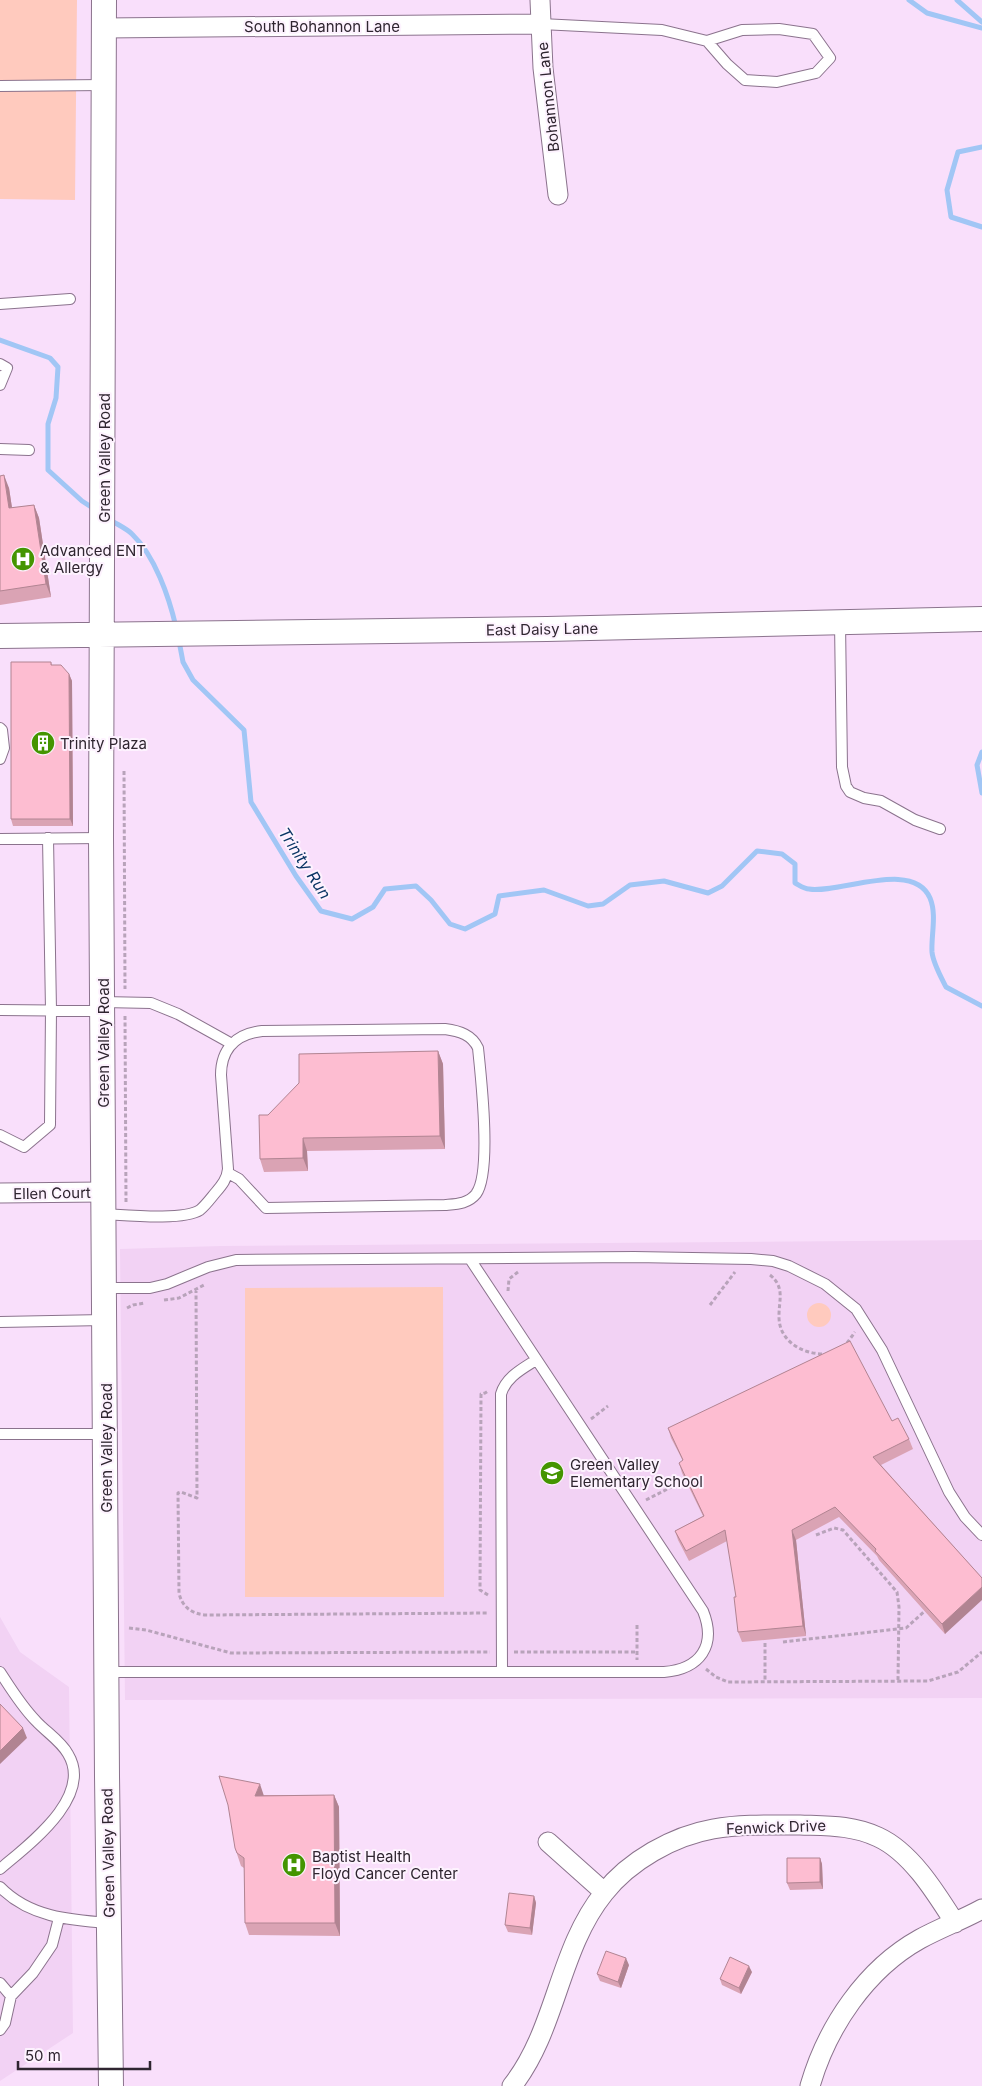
<svg xmlns="http://www.w3.org/2000/svg" width="982" height="2086" viewBox="0 0 982 2086" font-family="Inter,sans-serif">
<style>
.built{fill:#f2d2f4}
.green{fill:#ffcabe}
.lines{fill:none;stroke-linecap:round;stroke-linejoin:round}
.stream{stroke:#a1c6f5;stroke-width:5}
.service-casing{stroke:#8b738d;stroke-width:12}
.minor-casing{stroke:#8b738d;stroke-width:21}
.tertiary-casing{stroke:#8b738d;stroke-width:26}
.path{stroke:#b8a3ba;stroke-width:3;stroke-dasharray:4 2.5;stroke-linecap:butt}
.service{stroke:#fff;stroke-width:10}
.minor{stroke:#fff;stroke-width:19}
.tertiary{stroke:#fff;stroke-width:24}
.wall{fill:#daa3b4}
.shaded-wall{fill:#b18492}
.building{fill:#fdbdd1;stroke:#b18492}
.labels{text-anchor:middle;dominant-baseline:central;stroke-width:4;stroke-linejoin:round;paint-order:stroke}
.street-label{font-size:15px;fill:#2f2530;stroke:#fdf2fe}
.poi-label{font-size:15px;fill:#2f2530;stroke:#fdf2fe;text-anchor:start}
.water-label{font-size:16px;font-style:italic;fill:#093564;stroke:#fdf2fe}
</style>
<rect width="100%" height="100%" fill="#f9dffb"/>
<path class="built" d="M982,1240V1698L125,1700L120,1249L221,1246Z
M0,1617L20,1652L69,1687L73,2033L0,2081Z"/>
<path class="green" d="M0,0H77L75,200L0,199Z
M443,1287L444,1597H245V1288Z
M807 1315a12 12 0 1 1 24 0a12 12 0 1 1-24 0Z"/>
<g class="lines">
<path class="stream" d="M909,0L927,13L982,28
M957,0L982,22
M982,147L958,152L947,190L951,217L982,227
M0,340L50,358L58,367L56,398L48,424V470L82,501L96,510
M109,519C116,524 126,528 132,534C155,556 169,597 176,627
M179,641L183,662L193,680L244,730L251,802L296,876L321,911L352,919L373,907L385,889L416,886L431,900L450,924L465,929L495,914L499,896L544,890L588,906L603,904L630,885L664,881L708,893L722,886L757,851L782,854L795,864V883C799,885 804,889 809,889C840,894 913,859 930,898C937,915 931,935 932,952C933,963 941,977 946,987L982,1006
M982,752L977,765L982,793"/>
<g class="service-casing">
<path id="service" d="M541,24L662,30L707,41L727,64L745,80L777,82L816,73L830,58L813,34L779,29L742,30L707,41
M0,86L104,85
M0,304L70,299
M0,364L7,368L0,385
M0,449L29,450
M840,622L842,767L846,786L850,792L864,798L881,801L915,820L940,829
M0,728L2,730L4,748L0,759
M0,839L101,838
M103,1002L151,1003L178,1014L232,1044
M0,1010L102,1011
M0,1135L24,1147L50,1125L51,1010L48,838
M103,1214C125,1215 183,1221 200,1210C206,1205 211,1198 216,1192C222,1185 227,1179 228,1169L221,1075C221,1049 236,1034 262,1031L445,1029C460,1031 472,1035 478,1048C481,1077 492,1173 476,1194C468,1204 456,1204 445,1205L266,1208L239,1179L228,1173
M105,1288H150L167,1284L208,1267L236,1260L634,1257L751,1259L773,1261L789,1266L825,1284L856,1309L882,1350L949,1492L965,1517L982,1535
M0,1322L104,1320
M0,1434H105
M0,1672C11,1689 22,1707 36,1721C46,1732 61,1741 68,1754C94,1797 28,1845 0,1869
M107,1672H664C700,1669 717,1646 703,1611L470,1259
M502,1672L501,1394C506,1377 522,1369 536,1360
M0,1887C29,1917 69,1920 109,1923
M0,1983L11,1996
M0,2030L5,2023L11,1996L33,1973L52,1945L59,1918"/>
</g>
<g class="minor-casing">
<path id="minor" d="M540,0L543,68L558,195
M104,28L541,24
M0,1193L103,1192
M548,1842L604,1892
M512,2086C557,2029 558,1950 604,1893C629,1861 673,1836 713,1829C742,1824 771,1825 800,1825C828,1826 852,1825 878,1837C911,1852 936,1893 955,1923
M810,2086C827,2027 866,1969 920,1939C940,1928 962,1920 982,1909"/>
</g>
<g class="tertiary-casing">
<path id="tertiary" d="M104,0L101,838L107,1776L111,2086
M0,636L547,629L982,619"/>
</g>
<path class="path" d="M124,771L125,989
M125,1016L126,1202
M770,1275C785,1287 779,1300 779,1315C778,1341 802,1354 824,1354
M196,1289L197,1498L181,1492L178,1493L179,1593C182,1607 192,1614 206,1615L488,1613
M508,1291L509,1279L518,1272
M164,1300L179,1298L204,1285
M710,1305L735,1272
M127,1308L133,1305L145,1303
M847,1343L855,1332
M591,1419L608,1406
M646,1500L683,1481
M816,1535L834,1528L843,1530L897,1592L899,1607L898,1681
M488,1595L480,1590L481,1394L485,1393L488,1391
M637,1625V1660
M129,1628L146,1630L231,1653L490,1652
M783,1642L906,1628L926,1610
M765,1643V1682
M514,1652H637
M706,1669L716,1677L728,1682L928,1681L958,1672L982,1652"/>
<use href="#service" class="service"/>
<use href="#minor" class="minor"/>
<use href="#tertiary" class="tertiary"/>
</g>
<path class="wall" d="M0,476L9,488L12,508L34,505L39,518L51,597L0,605Z
M51,662L52,665L69,674L72,681L73,826H13L11,819Z
M438,1051L443,1064L445,1149L307,1151L308,1171L264,1172L260,1159L268,1115Z
M892,1421L909,1439L913,1449L881,1465L982,1578L945,1634L879,1560L877,1556L839,1517L796,1540L806,1636L742,1642L738,1632L736,1597L727,1541L689,1561L678,1540L675,1531L703,1516L682,1473L679,1463L683,1461L671,1438L668,1428Z
M264,1795H334L339,1807L340,1936L249,1935L245,1923L244,1868L241,1866L235,1848Z
M820,1858L822,1864L823,1889L790,1890L787,1883Z
M534,1896L536,1903L532,1935L508,1932L505,1925Z
M629,1965L621,1988L600,1981L597,1974Z
M752,1972L741,1994L722,1985L720,1979Z"/>
<path class="shaded-wall" d="M4,475L9,488L14,521L9,508Z
M34,505L39,518L51,597L46,584Z
M69,674L72,681L73,826L70,819Z
M438,1051L443,1064L445,1149L440,1136Z
M303,1138L307,1151L308,1171L303,1158Z
M792,1530L796,1540L806,1636L803,1626Z
M982,1587V1600L945,1634L942,1624Z
M23,1728L27,1738L0,1764V1751Z
M260,1784L264,1796H255Z
M334,1795L339,1807L340,1936L335,1923Z
M820,1858L822,1864L823,1889L820,1882Z
M534,1896L536,1903L532,1935L530,1928Z
M626,1958L629,1965L621,1988L618,1982Z
M749,1966L752,1972L741,1994L739,1988Z"/>
<path class="building" d="M4,475L9,508L34,505L46,584L0,591V476Z
M11,662H51V665H61L69,674L70,819H11Z
M438,1051L440,1136L303,1138V1158L260,1159L259,1115H268L299,1083V1054Z
M850,1341L892,1421L898,1418L909,1439L873,1457L982,1578V1587L942,1624L875,1551L876,1549L835,1507L792,1530L803,1626L738,1632L734,1597H736L725,1530L686,1551L675,1531L704,1516L679,1463L683,1460L668,1428Z
M0,1704L23,1728L0,1751Z
M219,1776L260,1784L255,1796L334,1795L335,1923H245L244,1858L237,1853L235,1848L228,1805Z
M787,1858H820V1882L787,1883Z
M509,1893L534,1896L530,1928L505,1925Z
M606,1951L626,1958L618,1982L597,1974Z
M730,1957L749,1966L739,1988L720,1979Z"/>
<defs>
<g id="hospital-disc" transform="scale(1.25)"><circle r="9.5" fill="#449500" stroke="#fdf2fe"/><path d="M-5-5h3v3.5h4V-5h3V5h-3V1.5h-4V5h-3Z" fill="#fff"/></g>
<g id="building-disc" transform="scale(1.25)"><circle r="9.5" fill="#449500" stroke="#fdf2fe"/><path d="M-4-6H4V6H1V3H-1V6H-4ZM-2.5-4.3h1.7v1.8h-1.7ZM.8-4.3h1.7v1.8H.8ZM-2.5-1h1.7V.8h-1.7ZM.8-1h1.7V.8H.8Z" fill="#fff"/></g>
<g id="school-disc" transform="scale(1.25)"><circle r="9.5" fill="#449500" stroke="#fdf2fe"/><path d="M0-5L7-2L0 1L-7-2ZM-4 1L0 2.5L4 1V4Q0 6-4 4Z" fill="#fff"/></g>
</defs>
<g fill-rule="evenodd">
<use href="#hospital-disc" x="23" y="559"/>
<use href="#building-disc" x="43" y="743"/>
<use href="#school-disc" x="552" y="1473"/>
<use href="#hospital-disc" x="294" y="1865"/>
</g>
<g class="labels">
<g class="street-label">
<text x="322" y="26">South Bohannon Lane</text>
<text transform="translate(548 97) rotate(-96)">Bohannon Lane</text>
<text transform="translate(104 458) rotate(-90)">Green Valley Road</text>
<text transform="translate(542 629) rotate(-1)">East Daisy Lane</text>
<text transform="translate(103 1043) rotate(-90)">Green Valley Road</text>
<text transform="translate(52 1193) rotate(-1)">Ellen Court</text>
<text transform="translate(106 1448) rotate(-90)">Green Valley Road</text>
<text transform="translate(776 1827) rotate(-2)">Fenwick Drive</text>
<text transform="translate(108 1853) rotate(-91)">Green Valley Road</text>
</g>
<g class="poi-label">
<text x="40" y="550">Advanced ENT<tspan x="40" dy="17">&amp; Allergy</tspan></text>
<text x="60" y="743">Trinity Plaza</text>
<text x="570" y="1464">Green Valley<tspan x="570" dy="17">Elementary School</tspan></text>
<text x="312" y="1856">Baptist Health<tspan x="312" dy="17">Floyd Cancer Center</tspan></text>
</g>
<g class="water-label">
<text transform="translate(305 863) rotate(57)">Trinity Run</text>
</g>
</g>
<path d="M18 2061v8h132v-8" fill="none" stroke="#2f2530" stroke-width="2.5"/>
<text x="25" y="2061" font-size="15" fill="#2f2530" stroke="#fdf2fe" stroke-width="4" paint-order="stroke">50 m</text>
</svg>
